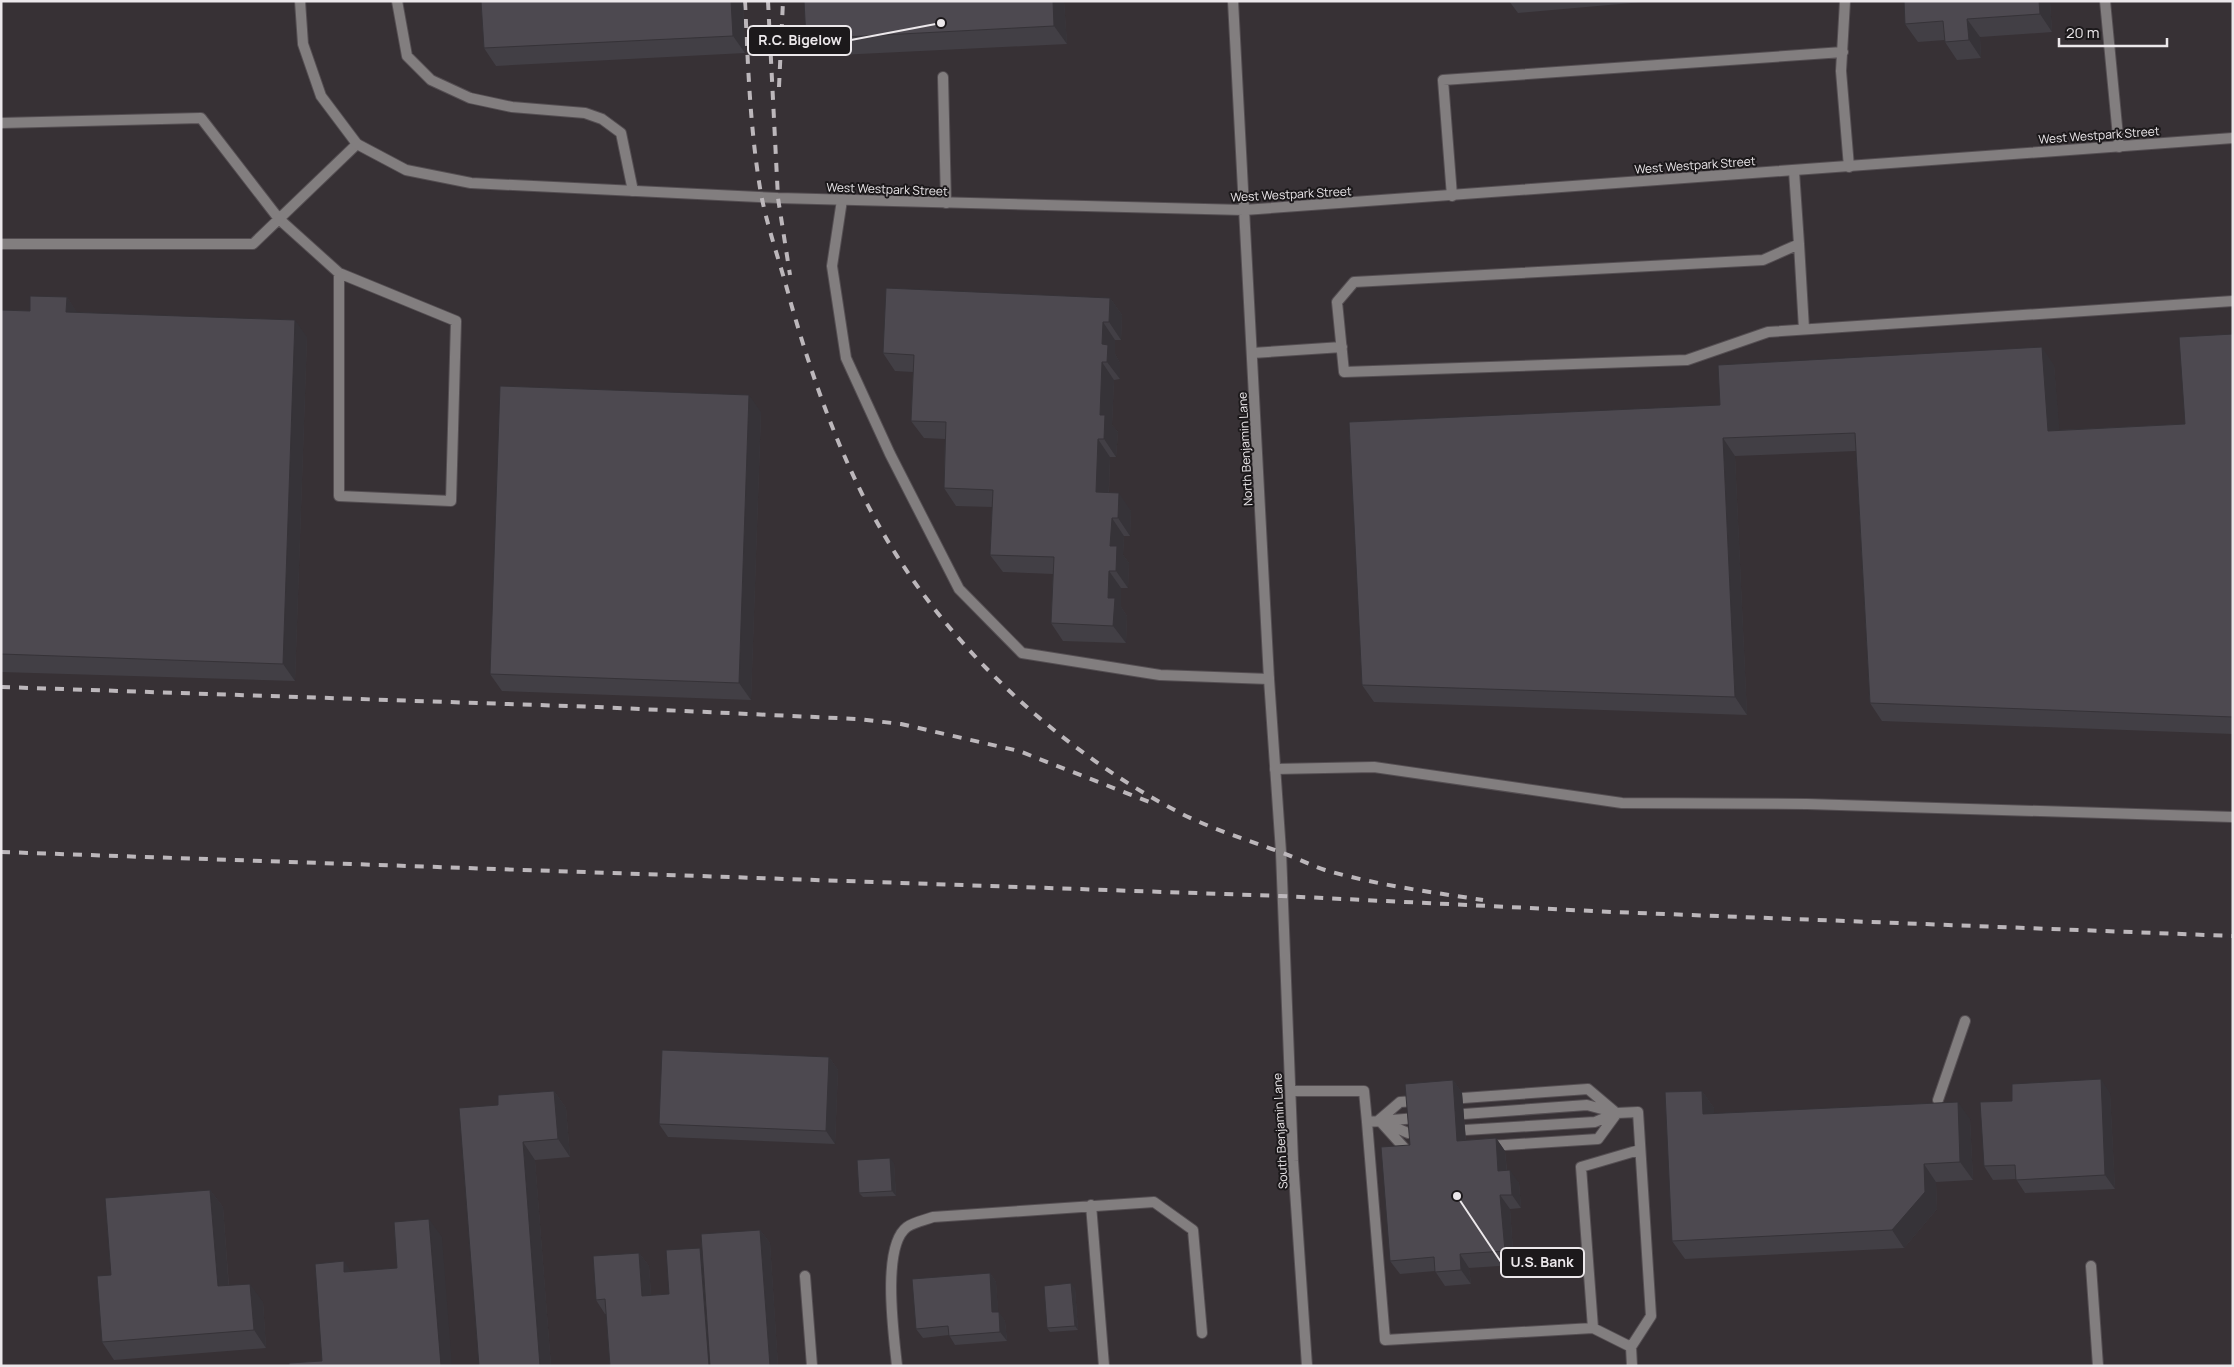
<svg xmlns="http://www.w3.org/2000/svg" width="2234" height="1367" viewBox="0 0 2234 1367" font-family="Manrope,sans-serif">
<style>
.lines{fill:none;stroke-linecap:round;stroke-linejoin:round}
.service-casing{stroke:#544e52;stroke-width:12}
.tertiary-casing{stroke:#544e52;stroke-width:12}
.service{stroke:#827e7f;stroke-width:10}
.tertiary{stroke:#827e7f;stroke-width:10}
.rail{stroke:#bcb7bb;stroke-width:4;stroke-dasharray:9 9;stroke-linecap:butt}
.wall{fill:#423f45}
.shaded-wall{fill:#363338}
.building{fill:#4d4950;stroke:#363338}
.labels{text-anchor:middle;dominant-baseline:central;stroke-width:4;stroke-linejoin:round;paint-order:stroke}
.street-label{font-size:12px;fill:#ece8eb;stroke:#1c191b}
.leader{fill:none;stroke:#ece8eb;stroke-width:2}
.callout-dot{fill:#ece8eb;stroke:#1c191b;stroke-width:2}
.callout{fill:#1c191b;stroke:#ece8eb;stroke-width:2}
.callout-label{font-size:14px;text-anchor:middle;font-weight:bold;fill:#ece8eb}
</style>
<rect width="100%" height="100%" fill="#373135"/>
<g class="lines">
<g class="service-casing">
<path id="service" d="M397,1L407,56L431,80L470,98L512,107L585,113L602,119L621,133L633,191
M1845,1L1841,71L1849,167
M2105,1L2119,147
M943,77L946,203
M1,123L201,118L279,219L339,273L456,321L451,501L339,496V273
M1794,171L1799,244L1763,260L1354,282L1337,302L1344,372L1687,360L1768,332L2233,301
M1452,196L1443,80L1843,52
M842,200L832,266L846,358L890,454L959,589L1022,653L1160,675L1269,679
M1,244H253L357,144
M1799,244L1804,329
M1252,353L1342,347
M1275,769L1374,767L1622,803L1807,804L2233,817
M1291,1091H1364L1367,1122
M1463,1098L1588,1089L1614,1111
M1938,1100L1965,1021
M1464,1114L1587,1105L1617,1113L1638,1112L1651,1316L1631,1347L1632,1366
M1417,1118L1367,1122L1385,1340L1593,1328L1631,1347
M1379,1120L1407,1151H1412
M1379,1120L1400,1102L1416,1101
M1385,1123L1408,1133H1418
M1465,1130L1595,1122L1616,1113
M1489,1146L1598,1139L1617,1113
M1091,1205L1104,1366
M2091,1266L2098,1366
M805,1276L812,1366
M1593,1328L1581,1167L1639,1150
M897,1366C894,1336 881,1246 907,1227C914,1222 925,1220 933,1217L1154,1202L1193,1230L1202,1333"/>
</g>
<g class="tertiary-casing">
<path id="tertiary" d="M300,1L303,44L321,96L357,144L406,170L471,183L778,198L1244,210L2233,138
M1233,1L1269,679L1281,852L1293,1161L1307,1366"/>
</g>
<use href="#service" class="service"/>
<use href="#tertiary" class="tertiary"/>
<path class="rail" d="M745,1C748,66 750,130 761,194C768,230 781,265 790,300C813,381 841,460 883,533C951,651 1065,755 1186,816C1218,831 1250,841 1283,853C1297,858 1310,865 1325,870C1376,885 1430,892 1483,900
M768,1L778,198L790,275
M779,87L783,1
M1,687L597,707L857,719L901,724L1019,751L1152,803
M1,852L1281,896L1613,912L2233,936"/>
</g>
<path class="wall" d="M481,1H743L745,53L496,66L484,48Z
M1064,1L1067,44L818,56L806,39Z
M1509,1H1654L1518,13Z
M2050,1L2052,32L1980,37L1981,58L1957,60L1945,42V40L1918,42L1905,24Z
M67,297L77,313L307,337L295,681L1,672V310L30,311Z
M1110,298L1122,315L1121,340H1115V354L1120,363V379L1114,380L1112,425L1118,432L1116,457H1110L1109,493L1131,511L1130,536H1124L1123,555L1129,563L1128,588H1121V607L1127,616L1126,643L1063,641L1051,623L1053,574L1003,572L990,555L992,507L956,506L944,488L945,439L924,438L911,421L913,372L895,371L883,353Z
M2233,334V734L1882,721L1870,703L1856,451L1735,456L1747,715L1374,702L1362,685L1720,405L2054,365L2059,430L2185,424Z
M761,412L751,700L502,691L490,674Z
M829,1057L838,1070L835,1144L668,1137L659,1124Z
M1453,1080L1462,1093L1466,1140L1496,1138L1505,1151L1507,1170L1519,1183L1521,1208L1510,1209L1514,1265L1469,1268L1471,1284L1445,1286L1435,1271L1400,1274L1390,1261L1410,1145Z
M554,1091L566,1108L570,1157L535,1160L551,1366H479L498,1105Z
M1702,1091L1714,1108V1114L1970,1119L1973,1180L1936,1182L1937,1209L1904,1248L1685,1259L1672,1241Z
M2110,1093L2115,1189L2025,1193L2016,1179L1993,1180L1984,1166Z
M894,1163L896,1196L863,1197L859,1193Z
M210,1190L223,1207L229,1286L263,1302L266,1348L114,1360L102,1342L111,1275Z
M760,1230L770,1243L778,1366H610L606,1314H605L596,1300L639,1253L649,1266L651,1295L669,1294L703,1252Z
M990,1273L996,1282L998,1312L1005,1321L1007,1341L955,1345L949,1335L923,1338L916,1329Z
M1075,1288L1078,1330L1050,1332L1047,1328Z"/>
<path class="shaded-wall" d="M731,1H743L745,53L733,36Z
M1053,1H1064L1067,44L1054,26Z
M2039,1H2050L2052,32L2040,14Z
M1967,19L1980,37L1981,58L1969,40Z
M67,297L79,315L66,312Z
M1110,298L1122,315L1121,340L1109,322Z
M295,320L307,337L295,681L283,664Z
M1103,322L1115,340V354L1120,363V379L1107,362L1102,344Z
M2042,347L2054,365L2061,448L2048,431Z
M1102,362L1114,380L1112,425L1118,432L1116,457L1104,439L1100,415Z
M749,395L761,412L751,700L739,683Z
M1723,438L1735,456L1747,715L1735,697Z
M1098,439L1110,457L1108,510L1096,492Z
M1119,493L1131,511L1130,536L1118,518Z
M1112,518L1124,536L1123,555L1129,563L1128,588L1116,571L1110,546Z
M1109,571L1121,588V607L1127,616L1126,643L1113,626L1108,598Z
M829,1057L838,1070L835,1144L826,1131Z
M2101,1079L2110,1093L2115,1189L2105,1175Z
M1453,1080L1462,1093L1467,1155L1457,1141Z
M554,1091L566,1108L570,1157L558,1139Z
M1702,1091L1714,1108L1715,1132L1703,1114Z
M1958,1102L1970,1119L1973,1180L1960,1162Z
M1496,1138L1505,1151L1508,1185L1498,1171Z
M523,1142L535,1160L551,1366H540Z
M890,1158L894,1163L896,1196L892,1191Z
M1924,1164L1936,1182L1937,1209L1904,1248L1892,1230Z
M1510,1170L1519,1183L1521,1208L1512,1195Z
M210,1190L223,1207L230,1304L218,1286Z
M1500,1195L1510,1209L1514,1265L1505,1251Z
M429,1219L442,1237L452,1366H441Z
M760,1230L770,1243L778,1366H770Z
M700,1248L709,1261L717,1366H709Z
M639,1253L649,1266L652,1310L642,1296Z
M1460,1254L1469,1268L1471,1284L1461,1270Z
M344,1261L356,1279L344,1272Z
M990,1273L996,1282L999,1321L992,1312Z
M1071,1283L1075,1288L1078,1330L1075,1326Z
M250,1284L263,1302L266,1348L254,1330Z
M999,1312L1005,1321L1007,1341L1000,1332Z"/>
<path class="building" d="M481,1H731L733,36L484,48Z
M804,1H1053L1054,26L806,39Z
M1904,1H2039L2040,14L1967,19L1969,40L1945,42L1943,21L1905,24Z
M886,288L1110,298L1109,322H1103L1102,344L1108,345L1107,362H1102L1100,415H1105L1104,439H1098L1096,492L1119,493L1118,518H1112L1110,546H1117L1116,571H1109L1108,598H1115L1113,626L1051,623L1054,557L990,555L993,490L944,488L946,422L911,421L914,355L883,353Z
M30,296L67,297L66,312L295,320L283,664L1,654V310L30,311Z
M2233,334V717L1870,703L1855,433L1723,438L1735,697L1362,685L1349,422L1720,405L1718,365L2042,347L2048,431L2185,424L2179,337Z
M500,386L749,395L739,683L490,674Z
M662,1050L829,1057L826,1131L659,1124Z
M2101,1079L2105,1175L2016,1180L2015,1165L1984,1166L1980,1102L2012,1101V1084Z
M1453,1080L1457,1141L1496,1138L1498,1171L1510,1170L1512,1195H1500L1505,1251L1460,1254L1461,1270L1435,1272L1434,1257L1390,1261L1381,1147L1410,1145L1405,1084Z
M554,1091L558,1139L523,1142L540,1366H479L459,1108L498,1105V1095Z
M1702,1091L1703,1114L1958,1102L1960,1162L1924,1164L1925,1192L1892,1230L1672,1241L1665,1092Z
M890,1158L892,1191L859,1193L857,1160Z
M210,1190L218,1286L250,1284L254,1330L102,1342L97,1276L111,1275L105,1198Z
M429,1219L441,1366H289V1363L322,1361L315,1264L344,1261V1272L397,1268L394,1222Z
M760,1230L770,1366H710L701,1234Z
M700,1248L709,1366H610L605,1299L596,1300L593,1256L639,1253L642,1296L669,1294L666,1250Z
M990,1273L992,1312H999L1000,1332L949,1336L948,1326L916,1329L912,1279Z
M1071,1283L1075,1326L1047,1328L1044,1286Z"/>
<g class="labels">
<g class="street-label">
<text transform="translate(2099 135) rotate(-4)">West Westpark Street</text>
<text transform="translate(1695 165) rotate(-4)">West Westpark Street</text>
<text transform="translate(887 189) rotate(2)">West Westpark Street</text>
<text transform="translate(1291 194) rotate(-3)">West Westpark Street</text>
<text transform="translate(1245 449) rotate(-93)">North Benjamin Lane</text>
<text transform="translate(1280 1131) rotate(-93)">South Benjamin Lane</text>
</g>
</g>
<path class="leader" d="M941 23L851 40M1457 1196L1501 1262"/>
<g class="callout-dot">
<circle cx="941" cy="23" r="5"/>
<circle cx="1457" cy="1196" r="5"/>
</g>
<g class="callout">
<rect x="748" y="26" width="103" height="29" rx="5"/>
<rect x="1501" y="1248" width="83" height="29" rx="5"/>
</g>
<g class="callout-label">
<text x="800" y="45">R.C. Bigelow</text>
<text x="1542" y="1267">U.S. Bank</text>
</g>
<rect width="2234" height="1367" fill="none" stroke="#ece8eb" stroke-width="5"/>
<path d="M2059 38v8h108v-8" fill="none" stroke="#ece8eb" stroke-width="2.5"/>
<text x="2066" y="38" font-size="15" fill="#ece8eb" stroke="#1c191b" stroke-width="4" paint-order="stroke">20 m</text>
</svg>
